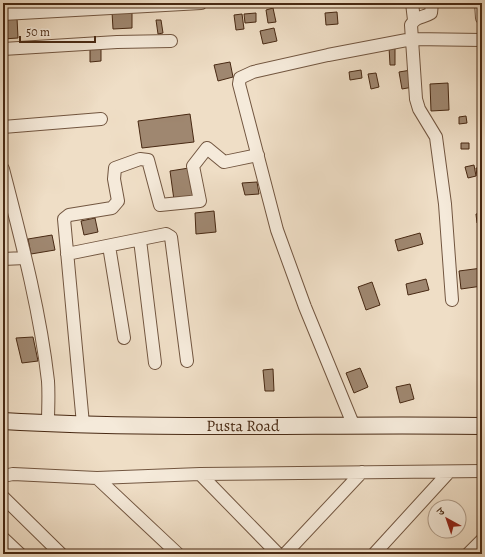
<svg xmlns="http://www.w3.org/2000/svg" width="485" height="557" viewBox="0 0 485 557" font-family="Alegreya,'Noto Serif Devanagari',serif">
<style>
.building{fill:#9f8770;stroke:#482913}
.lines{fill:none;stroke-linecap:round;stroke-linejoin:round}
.street-casing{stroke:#725640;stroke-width:14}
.secondary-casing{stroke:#482913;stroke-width:18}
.street{stroke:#f5eada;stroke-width:12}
.secondary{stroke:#f5eada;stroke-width:16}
.labels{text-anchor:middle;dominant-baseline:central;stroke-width:4;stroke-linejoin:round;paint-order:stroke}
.street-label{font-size:16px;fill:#482913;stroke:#f5eada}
</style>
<rect width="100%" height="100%" fill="#efdec6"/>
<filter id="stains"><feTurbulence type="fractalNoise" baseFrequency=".005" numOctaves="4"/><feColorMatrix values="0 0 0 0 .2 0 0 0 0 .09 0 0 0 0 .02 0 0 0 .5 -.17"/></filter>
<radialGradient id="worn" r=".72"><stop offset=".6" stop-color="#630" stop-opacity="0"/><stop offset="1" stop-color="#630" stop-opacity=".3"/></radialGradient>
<path class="building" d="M273,8L276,22L268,23L266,10Z
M132,11V28L113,29L112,12Z
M337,12L338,24L326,25L325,13Z
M256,13V22L245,23L244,14Z
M242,14L244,29L236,30L234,15Z
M17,18L18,38L3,39V19Z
M156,20H161L163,33L158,34Z
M274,28L277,41L263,44L260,31Z
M90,46H101V61L90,62Z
M389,47H395V65H390Z
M230,62L233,77L218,81L214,65Z
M361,70L362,78L350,80L349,72Z
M411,70L413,87L402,89L399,72Z
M376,73L379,87L371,89L368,74Z
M448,83L449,110L431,111L430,84Z
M190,114L194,142L142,148L138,121Z
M466,116L467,123L459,124V117Z
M461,143H469V149H461Z
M474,165L476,176L468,178L465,167Z
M189,168L194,197L174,200L170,171Z
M476,168H482V176H477Z
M257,182L259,194L245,195L242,183Z
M214,211L216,232L196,234L195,213Z
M482,213V223H477L476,214Z
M95,218L98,232L84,235L81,221Z
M420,233L423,244L398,251L395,240Z
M52,235L55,250L31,254L28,239Z
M482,268V286L461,289L459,271Z
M426,279L429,290L408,295L406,284Z
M372,282L380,305L366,310L358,287Z
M33,337L38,361L22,363L16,338Z
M360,368L368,387L354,393L346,373Z
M273,369L274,391H265L263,370Z
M410,384L414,399L400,403L396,387Z"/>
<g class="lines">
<g class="street-casing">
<path id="street" d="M412,3L414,20
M432,3L431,13C423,18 416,16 411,25L416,99L419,109L436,137L445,204L452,300
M481,3L482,18
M3,14L201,3
M3,49L117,42L171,41
M3,127L101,119
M3,169C21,239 40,310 48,381C49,395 48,409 48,423
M140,240L155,363
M109,246L124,338
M67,254L166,234L171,237L187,361
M3,259L25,258
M83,424L64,219L69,215L112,208L118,201L114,179L115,168L140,159L148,160L160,205L200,201L193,166L207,148L224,162L258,155
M353,424L305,307L277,230L239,84L240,78L253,72L328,55L412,39L482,40
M200,474L278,554
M3,476L13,474L97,478L200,474L482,471
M97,478L178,554
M3,497L61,554
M3,538L20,554
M285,554L362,472
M374,554L449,472
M468,554L482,540"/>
</g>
<g class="secondary-casing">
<g id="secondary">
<path id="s1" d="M3,421C162,430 322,424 482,426"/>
</g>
</g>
<use href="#street" class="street"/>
<use href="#secondary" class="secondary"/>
</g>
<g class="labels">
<g class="street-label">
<text stroke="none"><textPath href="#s1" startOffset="240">Pusta Road</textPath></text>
</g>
</g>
<rect width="485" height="557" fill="none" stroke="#efdec6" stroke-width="16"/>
<rect x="4" y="4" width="477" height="549" fill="none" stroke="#482913" stroke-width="2"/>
<rect x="8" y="8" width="469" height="541" fill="none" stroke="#482913"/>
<g transform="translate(447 519) rotate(320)"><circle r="19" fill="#f5eada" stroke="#b09d8a"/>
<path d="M0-3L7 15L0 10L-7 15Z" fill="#8f2418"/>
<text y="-6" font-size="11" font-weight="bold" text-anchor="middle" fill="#482913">उ</text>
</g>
<path d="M20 36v6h75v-6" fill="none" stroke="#482913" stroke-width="2"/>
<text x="26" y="36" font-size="12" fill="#482913" stroke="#f5eada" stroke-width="3" paint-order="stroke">50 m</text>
<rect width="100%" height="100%" filter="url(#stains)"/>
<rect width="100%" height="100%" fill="url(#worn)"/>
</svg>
